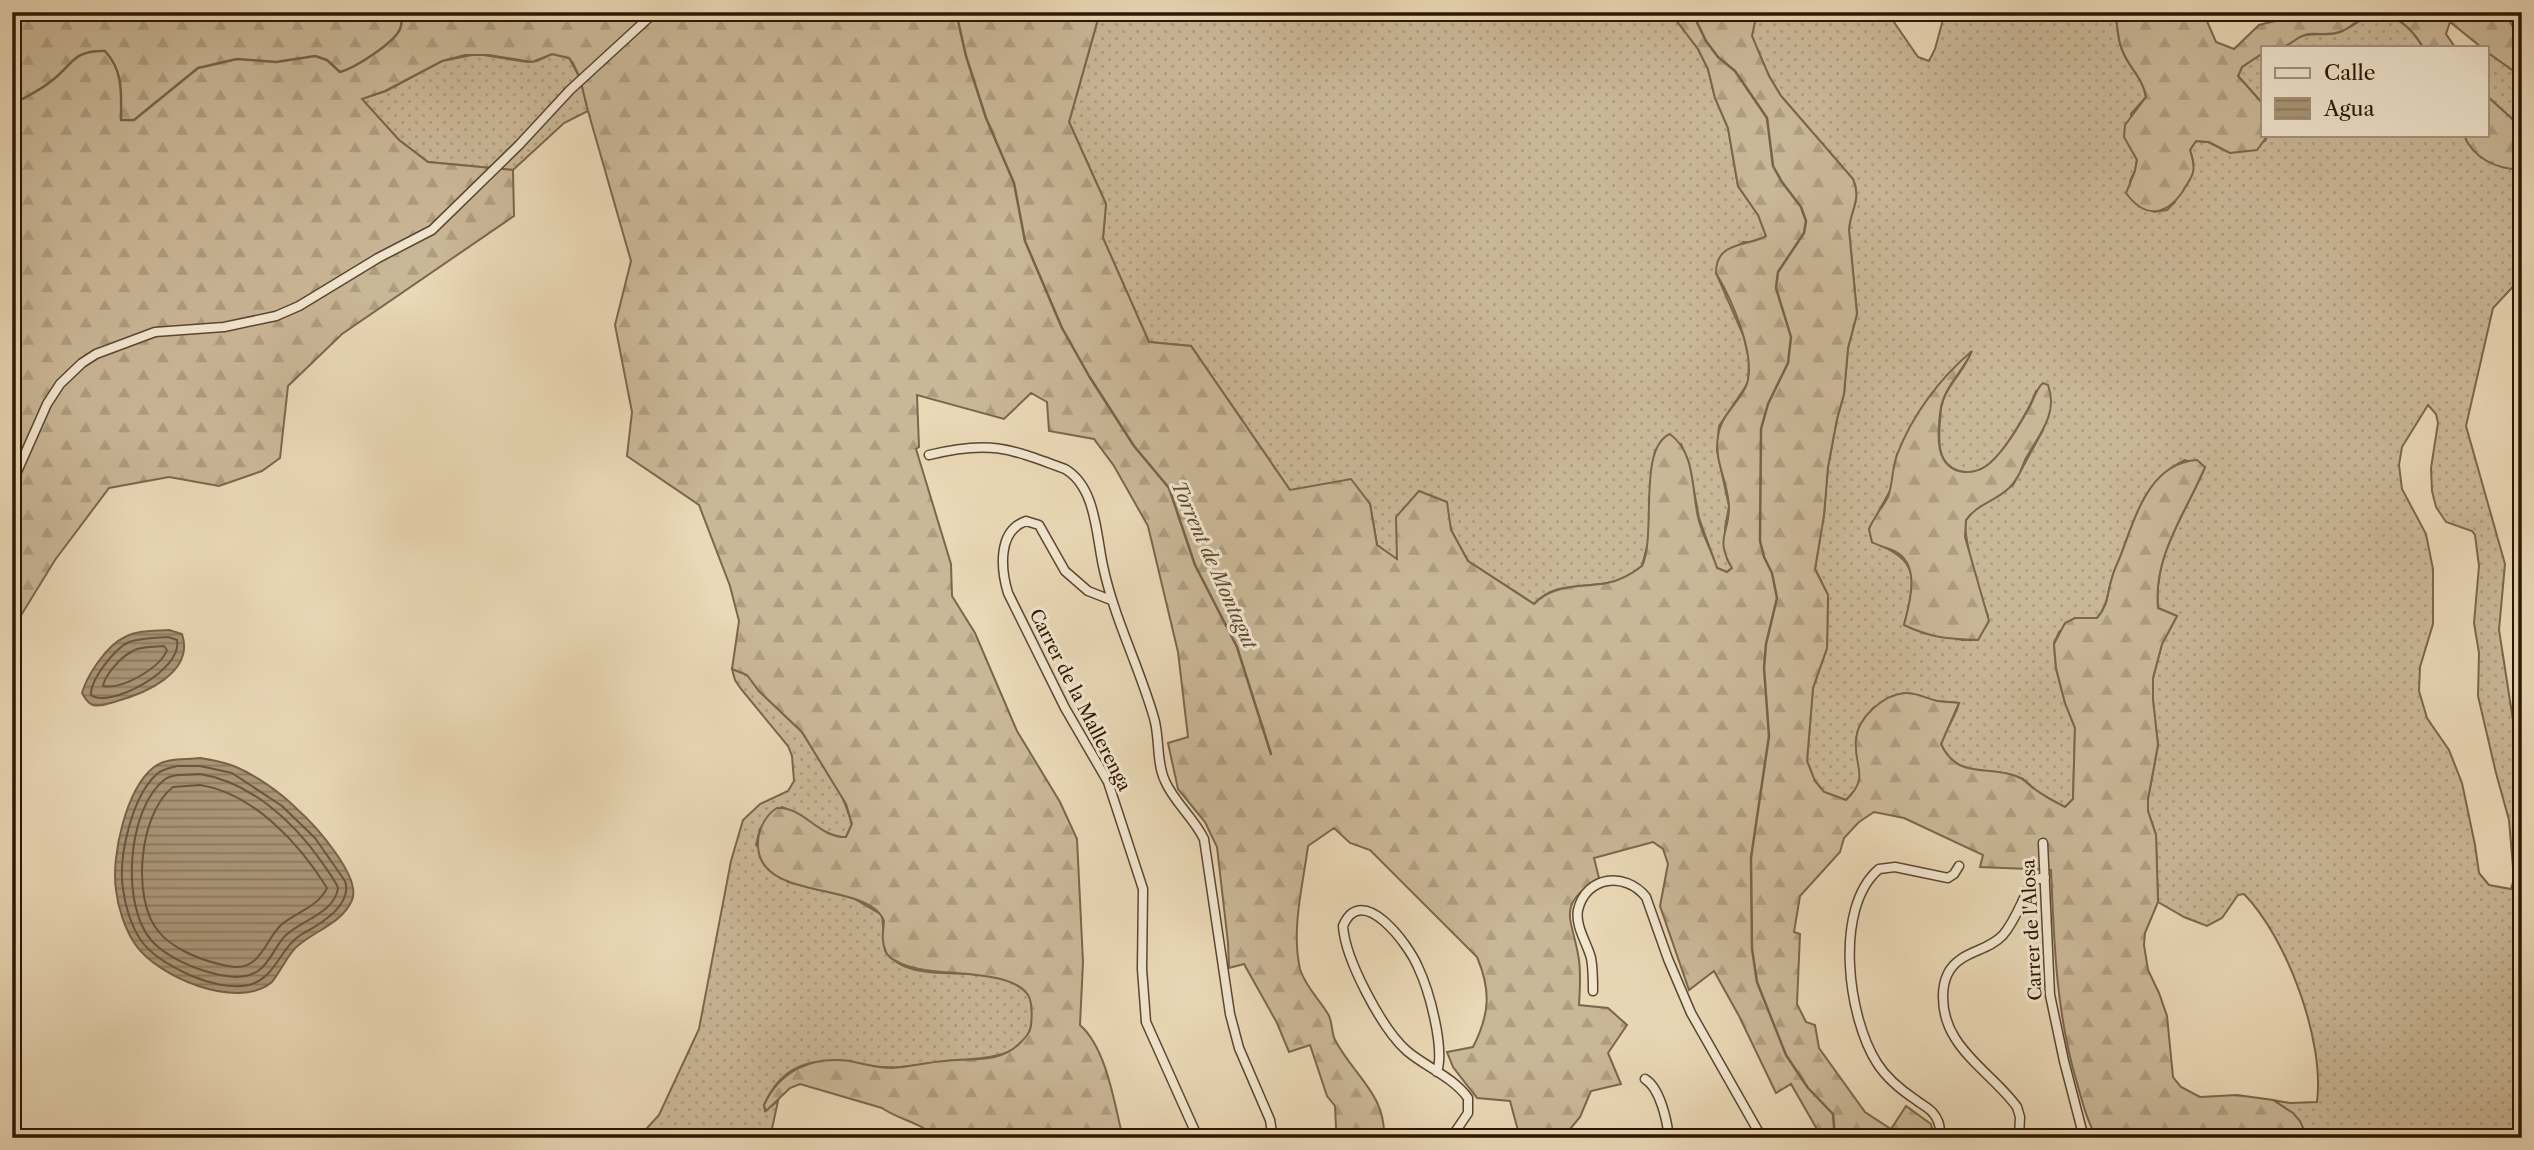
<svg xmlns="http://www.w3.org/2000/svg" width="2534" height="1150" viewBox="0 0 2534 1150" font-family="'Libre Caslon Text',serif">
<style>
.grass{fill:url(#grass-dots);stroke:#7c664c;stroke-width:2;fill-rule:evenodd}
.forest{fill:url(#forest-firs);stroke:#7c664c;stroke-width:2}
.water{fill:url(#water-rules);stroke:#786348;stroke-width:2}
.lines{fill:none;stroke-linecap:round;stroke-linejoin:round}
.shore{stroke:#6c563c;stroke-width:2}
.stream{stroke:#786348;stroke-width:2.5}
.minor-casing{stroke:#5d462e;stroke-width:11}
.minor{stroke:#f1e6d0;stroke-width:8}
.labels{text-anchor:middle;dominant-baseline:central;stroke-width:6;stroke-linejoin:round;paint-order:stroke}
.street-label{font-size:18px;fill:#2e1600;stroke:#f1e6d0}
.water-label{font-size:19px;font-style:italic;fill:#604930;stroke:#f1e6d0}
</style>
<defs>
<pattern id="grass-dots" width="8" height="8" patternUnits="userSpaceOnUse" patternTransform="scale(1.75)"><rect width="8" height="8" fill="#cab797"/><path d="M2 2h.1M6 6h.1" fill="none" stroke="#ae9d80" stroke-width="1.8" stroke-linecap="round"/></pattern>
<pattern id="forest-firs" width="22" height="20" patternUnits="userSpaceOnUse" patternTransform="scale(1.75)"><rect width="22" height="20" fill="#cab797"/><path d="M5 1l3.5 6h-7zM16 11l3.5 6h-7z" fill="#ae9d80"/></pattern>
<pattern id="water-rules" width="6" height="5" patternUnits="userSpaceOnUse" patternTransform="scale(1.75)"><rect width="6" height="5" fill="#aa9678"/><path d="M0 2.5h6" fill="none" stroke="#8b7960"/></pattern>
</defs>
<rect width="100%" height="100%" fill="#ead8b6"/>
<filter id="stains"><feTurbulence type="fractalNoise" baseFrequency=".00286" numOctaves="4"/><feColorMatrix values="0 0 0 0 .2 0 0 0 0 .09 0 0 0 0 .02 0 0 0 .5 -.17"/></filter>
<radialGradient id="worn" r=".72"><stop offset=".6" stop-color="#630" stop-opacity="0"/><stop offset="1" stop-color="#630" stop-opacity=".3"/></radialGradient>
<path class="grass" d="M1157,12H1218L1250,21L1254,12H1670L1698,49L1708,69L1715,98L1728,128L1738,186L1758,215L1766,236L1756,242H1743L1716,273L1744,337L1749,360L1748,383L1719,426L1717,451L1729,506L1725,528L1727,559L1732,568L1727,572L1717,568L1699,518L1689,463L1681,444L1655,450L1649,500L1650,535L1642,566C1633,573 1619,581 1607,583C1581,588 1554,582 1534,604L1468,561L1451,530L1446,502L1419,491L1397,560L1377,545L1370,504L1290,490L1191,346L1149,342L1103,238L1106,204L1069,122L1098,19L1105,14L1132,15Z
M1757,12H1798L1806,18L1834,12H1887L1918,57L1929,61L1935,49L1945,12H2121L2116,19C2118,30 2118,42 2123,52C2130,69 2143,78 2146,97L2131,114V148L2137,159L2135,171L2130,181L2154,212L2167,210L2175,202L2193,161L2190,150L2196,141L2208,142L2230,153L2265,141L2268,135H2464C2473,158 2497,170 2522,169V277L2493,308L2466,426L2505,564L2499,630L2513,720L2522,755V1138H2305C2304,1120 2287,1109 2273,1100L2290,1103L2317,1102C2325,1041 2287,938 2244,894L2238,895L2222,918L2207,926L2184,917L2158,902L2156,835L2148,811V799L2158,745L2153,700V678L2162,644L2177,616L2158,608C2153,555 2186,513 2205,467L2185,460C2145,480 2136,514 2122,552C2119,561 2114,569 2112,578C2107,594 2108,605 2097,618H2075L2059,632L2054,643L2056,668L2065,703L2075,728L2073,799L2065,807C2055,801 2045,797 2036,790C2031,787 2028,782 2023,779C1994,764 1958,782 1941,745C1945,730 1955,718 1959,703L1937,701L1904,693L1873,708L1860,726L1856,738L1861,776L1859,786L1846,800L1824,792L1815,781L1807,761L1813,688L1827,648L1828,595L1815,569L1824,515L1828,467L1837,419L1844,394L1848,348L1857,314L1849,230C1850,210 1862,200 1853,179L1781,96L1769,76L1751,36ZM1971,352C1964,373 1944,387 1941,409C1940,421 1938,435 1940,448C1944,473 1971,479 1989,464C2005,451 2029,410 2036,391L2051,401L2043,430L2013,485L1977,507L1966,520C1962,535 1981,599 1988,616L1978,640H1962L1904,625C1916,580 1921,560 1872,542L1869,529L1891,489L1897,454L1933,392ZM2428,405L2436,414L2438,423L2431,468L2432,491L2436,507L2446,522L2472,531L2475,535L2479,566L2474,623L2479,653L2478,696L2496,773L2509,820L2514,879L2511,889L2489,885L2479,873L2475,845L2462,783L2449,750L2427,718L2419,691L2420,667L2433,624V569L2426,534L2402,489L2399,465L2402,447Z
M2375,13C2397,14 2412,29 2423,47H2282C2292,44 2296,36 2307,35C2318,33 2329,36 2340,32C2353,27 2362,18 2375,13Z
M2487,52L2515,71L2522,62V128L2487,96Z
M2263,53V104L2238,76L2242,67Z
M477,54L527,62L537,61L552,54L569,58L580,78L588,111L564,123L513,170L428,162L399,140L361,99L386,91L442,61Z
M732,669L747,674L759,691L802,732L843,798L852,824L846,837C824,838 803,814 782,807L760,829L756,845L788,882L853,898L882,915L885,951C914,993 998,954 1030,997C1044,1061 988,1057 946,1061C925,1063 904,1069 883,1067C856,1066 831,1056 804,1065C784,1071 772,1087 764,1105L765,1111L778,1101L770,1138H638L659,1115L699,1029L731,861L743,820L760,804L788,791L794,781L792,756L788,746L741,689L735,680Z"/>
<path class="forest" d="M12,12H1157L1132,15L1106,14L1098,19L1069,122L1106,204L1103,238L1149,342L1191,346L1290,490L1351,479L1370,504L1377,545L1397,559L1396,517L1419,491L1447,502L1451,530L1468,561L1534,604C1554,583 1581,588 1607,583C1619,581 1633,573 1642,566C1657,535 1637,448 1670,434C1697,454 1691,493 1699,521C1704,538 1712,552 1717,568L1727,572L1732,568C1714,538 1730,532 1729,506C1728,482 1714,461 1718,437C1720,416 1738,404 1746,386C1758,358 1731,298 1716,273C1716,241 1746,247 1766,236L1758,215L1738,186L1728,128L1715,98L1708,69L1698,49L1670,12H1757L1752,36L1769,76L1781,96L1853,179C1862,200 1850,210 1849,230L1857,314L1848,348L1844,394L1837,419L1828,467L1824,515L1815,569L1828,595L1827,648L1813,688L1807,761L1815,781L1824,792L1846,800C1871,776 1853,767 1856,739C1858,717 1883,695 1905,693C1916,692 1927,699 1937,701C1944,702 1952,702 1959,703L1941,744C1958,781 1989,764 2018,777C2026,780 2029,786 2036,790C2045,797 2055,802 2065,807L2073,799L2075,728L2065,703L2056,668L2054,644L2065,623L2075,618H2097C2109,605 2107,593 2112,578C2114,569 2119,561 2122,552C2136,515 2150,463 2197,460L2205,467C2186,513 2153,555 2158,608L2177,616L2162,644L2153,678V700L2158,745L2148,799V811L2156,835L2158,902L2145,933L2144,945L2148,970L2159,993L2167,1016L2173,1077L2181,1087L2200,1097L2237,1095L2273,1100L2293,1113L2300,1121L2304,1130L2305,1138H2097C2087,1121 2082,1101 2077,1083C2056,1013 2054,942 2051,870L1980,867L1983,855L1904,818L1874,812L1859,822L1844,838L1840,852L1800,896L1794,932L1800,934L1797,1004L1806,1022L1815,1025L1819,1048L1865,1112L1891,1129L1906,1106L1931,1124L1933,1133L1932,1138H1822L1791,1084L1776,1093L1739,1016L1714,971L1689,990L1660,906L1668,864L1663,849L1653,842L1594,858L1599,878C1554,907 1573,918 1579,960C1581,975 1580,989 1579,1005L1608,1008L1627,1025L1608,1053L1621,1084L1591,1091L1580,1117L1566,1134L1548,1138H1520L1510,1101L1477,1098L1453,1067L1447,1052L1473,1047C1490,1014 1491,990 1477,957L1370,850L1350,843L1334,828L1308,846C1303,885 1291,929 1300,969C1305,986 1319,999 1328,1014C1333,1022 1331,1032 1335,1040C1354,1076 1386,1094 1384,1138H1333L1336,1127L1335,1106L1327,1096L1310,1045L1289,1052L1277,1023L1244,964L1229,968L1228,943L1217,847L1205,822L1178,789L1168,743L1188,737L1178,652L1148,526L1114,466L1094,439L1049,431L1047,402L1031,393L1004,419L917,395L919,447L916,449L951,564L952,596L975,633L1017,731L1060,802L1077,839L1083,962L1080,1025C1107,1049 1114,1103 1123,1138H936C921,1122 899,1120 882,1108L800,1084L790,1088L766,1111L764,1105C780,1070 812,1056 850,1061C865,1064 878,1068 892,1068C910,1067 927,1062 945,1061C971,1058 1000,1064 1020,1043C1025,1038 1030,1033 1031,1026C1032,1016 1033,1003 1028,995C1010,967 933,978 902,964C896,961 888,958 886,952C881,941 883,932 884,921C868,878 745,905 759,834C761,825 768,813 777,808C803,806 820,839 846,837L852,824L846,804L802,732L759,691L747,675L732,669L739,621L730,586L699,505L627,456L632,412L615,325L631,261L588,111L580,78L573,63L569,58L552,54L532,62L489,55H465L442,61L385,91L362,99L399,140L428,162L513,170L514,216L342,334L288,386L280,458L262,471L219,486L169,477L109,488L55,560L12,630Z
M2121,12H2203L2216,42L2234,49L2259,25L2295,16L2310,19L2333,12H2504C2516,33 2532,49 2515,72L2487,52V47H2481L2450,22L2446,34L2455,47H2423C2411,27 2390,6 2365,17C2357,20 2350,28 2342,31C2330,36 2320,33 2309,34C2298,35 2294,43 2285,46C2279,49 2270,47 2263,47V53L2242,67L2238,76L2263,104V135H2268L2257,150L2230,153L2209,142L2196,141L2190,150C2192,157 2195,164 2193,172C2192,178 2186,185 2183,191C2166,216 2145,219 2126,193L2135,171L2137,160L2124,137L2125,125L2146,97C2143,78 2130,69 2123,52C2118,42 2118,30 2116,18Z
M2487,96L2522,128V169C2497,170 2473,158 2464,135H2487Z
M1972,351C1964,370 1945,386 1941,407C1939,420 1937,437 1940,450C1946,475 1973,478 1990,463C2006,449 2020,424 2030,406C2035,397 2036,389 2043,383L2048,385C2059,414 2038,436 2025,460C2021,470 2017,481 2009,488C1996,501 1977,504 1966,520L1965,537L1989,621L1978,640C1948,639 1931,638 1904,625C1910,602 1922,562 1892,550C1885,547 1879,546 1872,542L1869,529C1874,517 1882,508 1888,497C1893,483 1892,468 1897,455C1912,415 1940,378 1972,351Z"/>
<path class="water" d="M169,630L182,634C195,673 144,694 114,702C107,704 100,707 93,705C87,703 85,698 82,693C87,675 107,645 125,637C138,630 154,631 169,630Z
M200,758C212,760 225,762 236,767C257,776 281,793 297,809C314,824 362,877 352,900C343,922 317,930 300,944C293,949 288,957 284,964C280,970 276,977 272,982C238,1011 157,977 135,944C125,929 118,908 116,890C111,856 126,789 154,767C167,757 185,760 200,758Z"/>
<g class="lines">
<path class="shore" d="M168,637L177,640C183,671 108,709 91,695C90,680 115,648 129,642C141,638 155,638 168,637Z
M164,646L167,650C160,668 122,690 103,686C105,675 120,658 131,652C139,646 154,647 164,646Z
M177,766H200L232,773L282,806L315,838L345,881C353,905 321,924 302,934C280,947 276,978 249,985C231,989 208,983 192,976C174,968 151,956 140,939C131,925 125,905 123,889C118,857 132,796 157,774C163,769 170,768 177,766Z
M200,774C250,782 293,821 321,861C327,870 334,878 338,888C335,913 299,921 284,937C275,947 269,964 258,971C244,980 227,977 212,973C192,968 165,956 151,940C121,905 127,810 164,780C173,773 189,775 200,774Z
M200,785C253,793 300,844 327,888C318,907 296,912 281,925C270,935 264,955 251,963C241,970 226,966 215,963C196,958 171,947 159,932C131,900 139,813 173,787Z"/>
<path class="stream" d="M513,12L520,15L534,12
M956,12L966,56L986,118L1014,183L1025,241L1062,328L1089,376L1134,446L1169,488L1195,565L1237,647L1271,754
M1692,12L1706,41L1718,57L1735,71L1767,118L1773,166L1782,182L1801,207L1806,221L1804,233L1778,272L1776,288L1791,337L1788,363L1768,404L1761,429L1760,541L1764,557L1772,573L1777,598L1766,644L1764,668L1769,736L1751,858L1752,949L1757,982L1786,1055L1808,1088L1833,1114L1835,1138
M12,105C25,97 39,91 50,82C73,66 71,50 105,51C124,72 121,93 121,120H134L198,68L237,59L276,62L315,56L327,60L340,72C355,68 394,43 400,29C402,25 402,17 402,12"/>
<g class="minor-casing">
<path id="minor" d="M929,455C989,440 1009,448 1065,469C1096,487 1096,534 1103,566C1114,618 1139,666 1154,718C1160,738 1156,762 1165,781C1174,802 1194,818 1204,839L1230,1014L1239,1048L1270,1120L1273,1138
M12,483L47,404L60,384L82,363L96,354L155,332L224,327L276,316L299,306L378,258L432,230L519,145L570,90L655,12
M1111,600L1088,591L1065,571L1039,525L1026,521C997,531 1001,570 1008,593L1065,708L1108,782L1143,889L1142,969L1146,1022L1198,1138
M2043,843L2050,995L2064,1061L2084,1138
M1593,991C1593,980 1593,968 1591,958C1587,943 1575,926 1578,910C1586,876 1625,871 1646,897L1668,959L1691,1013L1762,1138
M1437,1072C1445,1048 1429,990 1418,967C1409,945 1362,881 1343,926C1345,959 1382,1029 1407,1051C1426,1067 1453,1077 1468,1098V1113L1451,1138
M1645,1079C1660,1088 1667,1120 1669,1138
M1939,1138C1941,1129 1939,1120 1933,1113C1929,1108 1921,1104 1916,1100C1901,1090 1887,1079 1877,1063C1848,1018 1833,908 1879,869L1895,867L1948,878L1954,874L1959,866
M2019,1138L2020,1117L2017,1107C1999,1082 1971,1064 1955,1038C1941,1016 1935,976 1961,959C1974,950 1991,948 2003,935C2016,920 2022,899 2032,883L2036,879L2045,877"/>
</g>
<use href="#minor" class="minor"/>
</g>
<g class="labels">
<g class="street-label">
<text transform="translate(1080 700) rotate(63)">Carrer de la Mallerenga</text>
<text transform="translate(2032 930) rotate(-93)">Carrer de l'Alosa</text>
</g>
<g class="water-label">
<text transform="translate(1214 565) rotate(66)">Torrent de Montagut</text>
</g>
</g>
<rect width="2534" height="1150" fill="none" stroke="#ead8b6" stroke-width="42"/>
<rect x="14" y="14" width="2506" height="1122" fill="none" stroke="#2e1600" stroke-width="3.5"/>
<rect x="21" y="21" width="2492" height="1108" fill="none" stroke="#2e1600" stroke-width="2"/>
<rect x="2261" y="46" width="228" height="91" fill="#f1e6d0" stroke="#a3937d" stroke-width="2"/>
<rect x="2275" y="68" width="35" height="10" fill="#f1e6d0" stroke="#a3937d" stroke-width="2"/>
<text x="2324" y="80" font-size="21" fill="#2e1600">Calle</text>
<rect x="2275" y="98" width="35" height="21" fill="url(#water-rules)" stroke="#a3937d" stroke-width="2"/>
<text x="2324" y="116" font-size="21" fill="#2e1600">Agua</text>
<rect width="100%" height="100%" filter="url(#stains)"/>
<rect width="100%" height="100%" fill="url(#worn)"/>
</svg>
